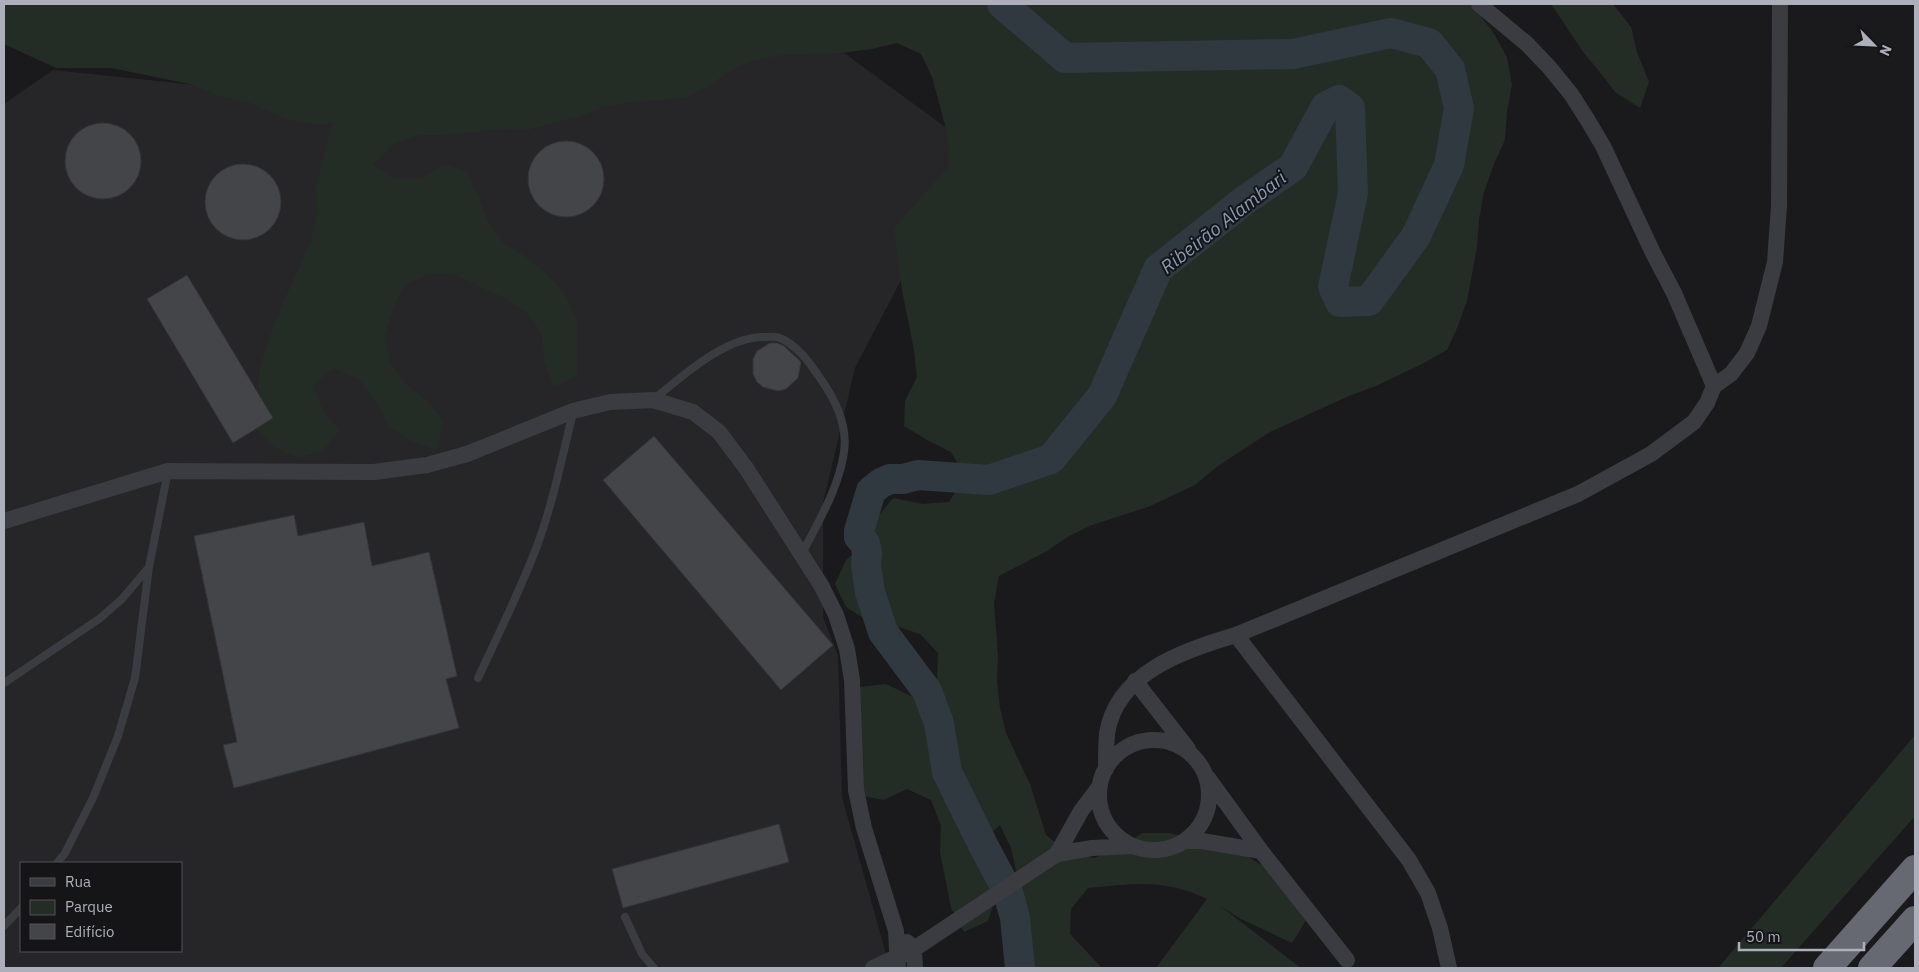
<svg xmlns="http://www.w3.org/2000/svg" width="1919" height="972" viewBox="0 0 1919 972" font-family="'IBM Plex Sans',sans-serif">
<style>
.built{fill:#262629;fill-rule:evenodd}
.green{fill:#242c26}
.lines{fill:none;stroke-linecap:round;stroke-linejoin:round}
.river{stroke:#303840;stroke-width:30}
.building{fill:#444549;stroke:#353438}
.lane{stroke:#3b3c41;stroke-width:8}
.street{stroke:#3b3c41;stroke-width:16}
.highway{stroke:#676972;stroke-width:28}
.labels{text-anchor:middle;dominant-baseline:central;stroke-width:4;stroke-linejoin:round;paint-order:stroke}
.water-label{font-size:19px;font-style:italic;fill:#879bb4;stroke:#151517}
</style>
<rect width="100%" height="100%" fill="#1a1a1c"/>
<path class="built" d="M779,5L971,146L855,368L823,503V617L838,655L842,797L886,954L883,968H4V104L53,70L511,118ZM21,863H181V951H21Z"/>
<path class="green" d="M4,4H1471L1493,32L1507,57L1512,85L1507,112L1505,140L1494,164L1484,192L1479,219L1477,247L1467,301L1458,326L1447,350L1422,364L1376,386L1349,396L1270,432L1218,466L1195,485L1148,507L1092,525L1069,536L1047,551L999,576L994,603L998,656L997,681L1000,708L1006,733L1030,784L1046,835L1067,852L1094,858L1121,848L1142,833H1168L1221,844L1245,855L1268,869L1308,917L1292,943L1241,919L1219,905L1301,968H1156L1207,899C1163,878 1135,884 1088,888L1071,909L1070,934L1102,968H1027L1022,926L1023,901L1011,848L1000,825L981,842L997,893L988,921L964,932L951,908L940,852L941,826L931,800L907,789L884,800L857,795L860,687L886,684L913,697L937,678L938,653L920,634L895,626L868,621L846,607L835,584L846,560L865,543L876,519L893,498L923,504L949,502L965,476L951,452L927,440L904,426L905,401L917,377L914,350L902,290L894,228L949,166L948,136L932,77L921,54L897,43L872,49L841,53L782,55L754,60L730,71L708,87L685,98L632,102L604,107L577,117L527,130L502,129L445,135H419L393,144L373,164L395,178L421,179L443,164L468,172L488,221L504,243L526,257L548,275L565,294L577,321V376L554,387L544,361L542,334L527,312L504,298L453,274H428L404,285L393,309L385,334L390,362L406,384L427,401L444,420L437,450L412,441L389,427L378,404L360,381L333,368L314,385L323,411L340,430L323,451L298,458L274,447L255,427L260,367L277,316L311,241L317,214L316,185L333,121L326,124L301,123L275,115L248,102L218,96L194,85L111,68H56L4,44Z
M1551,4H1613L1631,27L1637,52L1649,82L1640,108L1615,92L1599,71L1583,52Z
M1915,735V816L1781,968H1718Z"/>
<g class="lines">
<path class="river" d="M1002,4L1065,58L1293,54L1391,33L1429,43L1450,69L1459,108L1449,165L1416,236L1369,301L1340,302L1333,287L1353,193L1350,108L1339,100L1326,106L1293,167L1245,200L1158,269L1102,396L1051,459L989,480L918,475L903,479H890L881,483L871,491L859,531V537L865,543L867,553L866,565L870,592L883,632L927,691L939,723L947,772L983,845L1008,892L1015,918L1020,968"/>
</g>
<path class="building" d="M65 161a38 38 0 1 1 76 0a38 38 0 1 1-76 0Z
M528 179a38 38 0 1 1 76 0a38 38 0 1 1-76 0Z
M205 202a38 38 0 1 1 76 0a38 38 0 1 1-76 0Z
M187,275L273,418L233,443L147,299Z
M770,343H777L784,346L801,362L798,378L786,389L778,391L763,387L757,382L753,374V359L757,351Z
M654,436L833,645L781,690L603,480Z
M294,515L298,536L364,522L372,566L429,552L457,676L446,679L459,728L234,788L223,745L237,742L194,536Z
M779,824L789,862L623,908L612,869Z"/>
<g class="lines">
<path class="lane" d="M654,399C684,375 726,336 765,337C770,337 776,336 780,338C798,346 809,362 820,378C835,399 848,425 844,452C839,488 818,522 802,554
M478,678C498,635 520,591 537,546C553,503 562,457 573,413
M4,683L99,619L122,599L149,567L168,471
M57,863L65,853L93,798L118,736L135,678L149,567
M625,917L642,954L654,968
M4,926L21,908"/>
<path class="street" d="M1714,386L1731,374L1747,353L1759,326L1775,262L1779,206L1780,4
M4,521L168,471L374,472L427,465L467,454L573,411L610,402L653,400L693,412L719,432L746,468L821,585L836,615L847,649L852,680L856,790L864,828L896,931L898,968
M1236,635L1409,860L1428,893L1440,928L1449,968
M1135,681L1188,749
M1099 795a55 55 0 1 1 110 0a55 55 0 1 1-110 0Z
M1106,769C1106,757 1106,745 1107,734C1116,673 1184,650 1236,635L1578,494L1651,454L1694,422L1707,403L1714,386L1674,293L1653,253L1603,146L1587,119L1571,94L1549,67L1527,44L1479,4
M1208,778L1261,851
M1185,841H1202L1261,851L1347,960
M1057,854L1081,811L1099,787
M907,942L914,949L915,968
M873,968L914,949L1057,854L1092,848L1132,846"/>
<path class="highway" d="M1827,968L1915,869
M1872,968L1915,920"/>
</g>
<g class="labels">
<g class="water-label">
<text transform="translate(1223 222) rotate(-38)">Ribeirão Alambari</text>
</g>
</g>
<rect width="1919" height="972" fill="none" stroke="#adb0bb" stroke-width="10"/>
<rect x="20" y="862" width="162" height="90" fill="#151517" stroke="#525359"/>
<rect x="30" y="878" width="25" height="8" fill="#3b3c41" stroke="#525359"/>
<text x="65" y="887" font-size="15" fill="#adb0bb">Rua</text>
<rect x="30" y="900" width="25" height="15" fill="#242c26" stroke="#525359"/>
<text x="65" y="912" font-size="15" fill="#adb0bb">Parque</text>
<rect x="30" y="924" width="25" height="15" fill="#444549" stroke="#525359"/>
<text x="65" y="937" font-size="15" fill="#adb0bb">Edifício</text>
<g transform="translate(1874 45) rotate(114)" stroke="#151517" stroke-width="4" paint-order="stroke">
<path d="M0-4L9 19L0 12L-9 19Z" fill="#adb0bb"/>
<text y="-8" font-size="14" font-weight="bold" text-anchor="middle" fill="#adb0bb">N</text>
</g>
<path d="M1739 942v8h125v-8" fill="none" stroke="#adb0bb" stroke-width="2.5"/>
<text x="1746" y="942" font-size="15" fill="#adb0bb" stroke="#151517" stroke-width="4" paint-order="stroke">50 m</text>
</svg>
